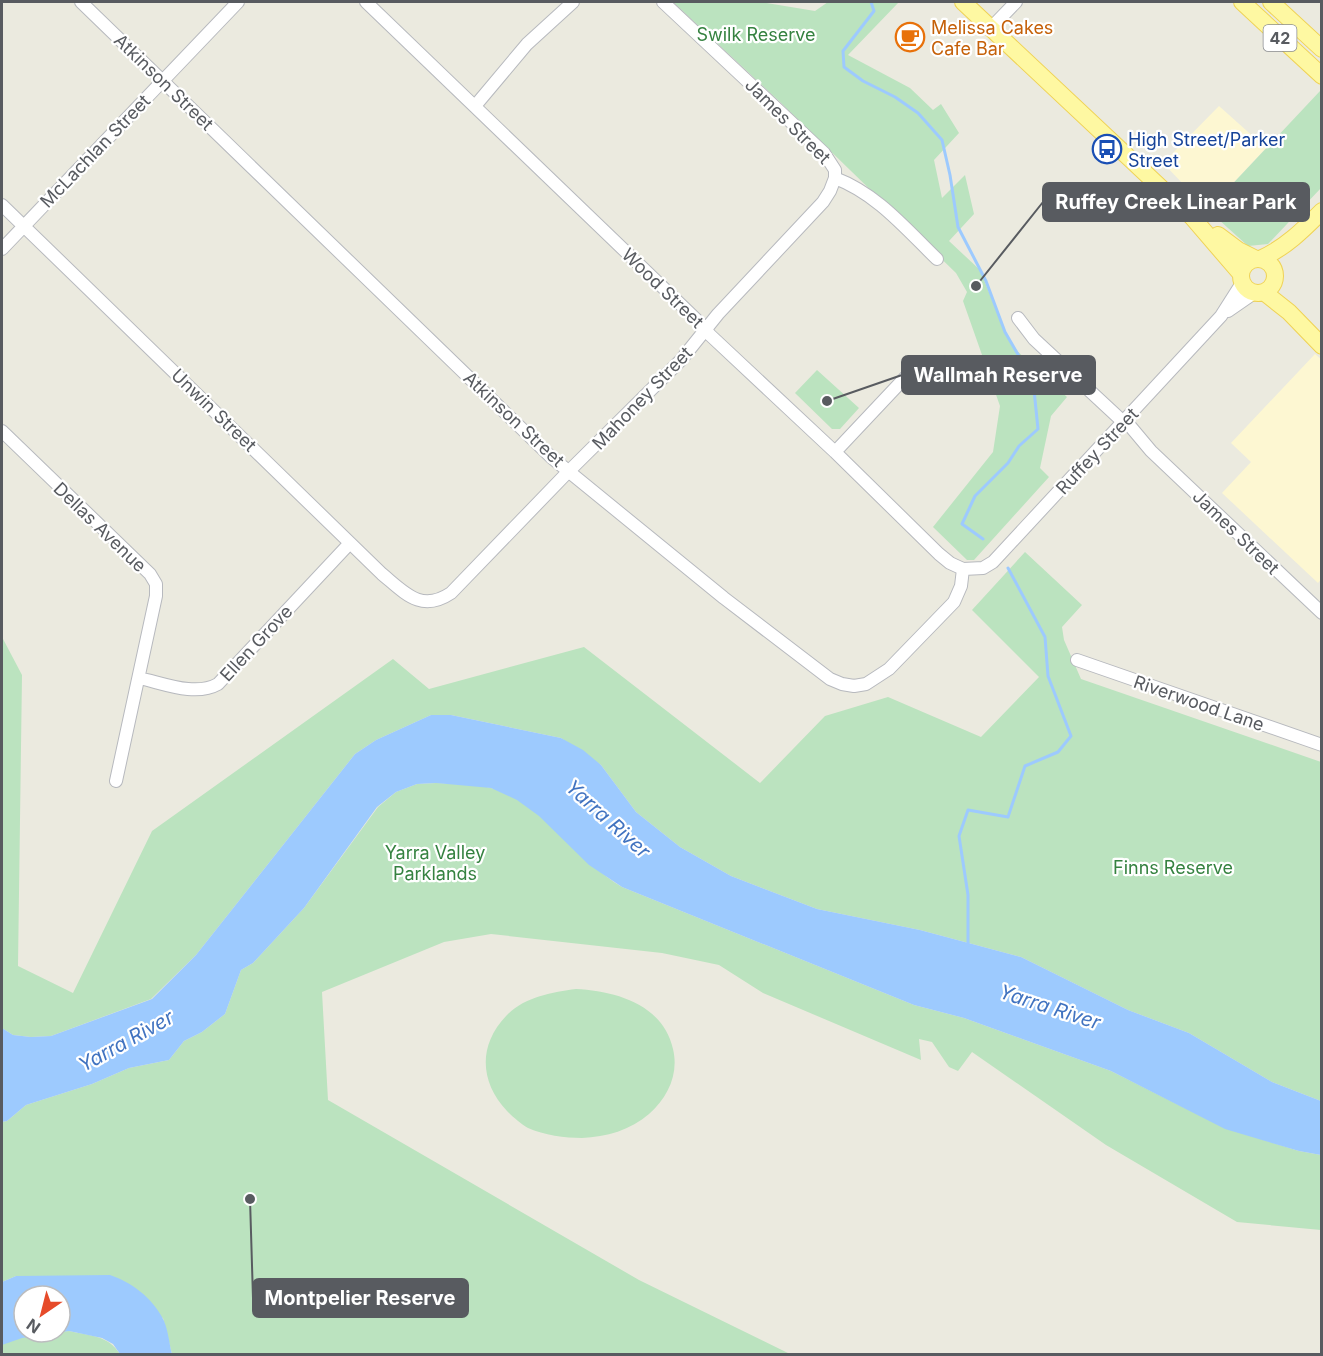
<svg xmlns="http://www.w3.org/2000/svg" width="1323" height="1356" viewBox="0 0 1323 1356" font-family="Inter,sans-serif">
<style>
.commercial{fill:#fdf7d2}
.green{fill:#bbe3bf}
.water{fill:#9dcafe;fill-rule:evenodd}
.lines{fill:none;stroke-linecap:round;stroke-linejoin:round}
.stream{stroke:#9dcafe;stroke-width:3}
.minor-casing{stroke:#b7b9be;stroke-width:14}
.major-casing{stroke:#efd255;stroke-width:18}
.minor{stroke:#fff;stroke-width:12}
.major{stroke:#fef8a2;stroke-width:16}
.labels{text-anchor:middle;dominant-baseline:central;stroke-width:4.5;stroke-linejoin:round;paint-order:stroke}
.shield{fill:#fff;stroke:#8a8c90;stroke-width:1.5}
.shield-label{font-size:16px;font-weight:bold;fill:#585b60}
.food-label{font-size:18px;fill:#c56008;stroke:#fff;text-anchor:start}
.park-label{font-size:18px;fill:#358240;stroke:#fff}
.street-label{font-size:18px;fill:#585b60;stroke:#fff}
.transit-label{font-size:18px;fill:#164399;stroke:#fff;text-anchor:start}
.water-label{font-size:20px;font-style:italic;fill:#4173c0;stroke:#fff}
.leader{fill:none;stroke:#585b60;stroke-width:2}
.callout-dot{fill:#585b60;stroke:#fff;stroke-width:2}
.callout{fill:#585b60;stroke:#585b60;stroke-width:2}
.callout-label{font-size:20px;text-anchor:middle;font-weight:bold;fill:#fff}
</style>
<rect width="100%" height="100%" fill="#ebeadf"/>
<path class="commercial" d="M1219,106L1266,148L1208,210L1163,163Z
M1315,354L1322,360V578L1318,583L1222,493L1251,462L1231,443Z"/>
<path class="green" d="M673,2H760L815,11L828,2H899L848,55L910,88L933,110L941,104L959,133L934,160L942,198L965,175L974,214L949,241L980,270L1005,332L1015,349L1067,397L1051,416L1040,468L1049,477L974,560H967L933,527L993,452L1000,406L963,301L967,292L956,273L780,102Z
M1320,91L1322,93L1321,188L1268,244L1248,246L1208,210Z
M817,370L859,408L840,429H832L795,393Z
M1025,552L1082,605L1062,627L1064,640L1081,679L1321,762V1101L1272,1082L1189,1033L1128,1010L1021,957L920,930L817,909L731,876L680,847L636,812L601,765L561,738L451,715H431L376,740L355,754L196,955L151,999L51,1036L31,1037L13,1035L2,1028V637L22,675L18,966L73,993L152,831L393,659L429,689L584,647L760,783L825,716L888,697L981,737L1039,677L972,610Z
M436,783C453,784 474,783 491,788C543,802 576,860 622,887L914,1005L964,1018L1111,1071L1225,1128L1299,1151L1321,1155V1230L1237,1222L1106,1145L972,1052L958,1071L949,1067L932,1042L919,1039L921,1060L763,993L719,965L662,953L491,934L444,942L322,992L328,1100L639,1280L790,1354H172L163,1318L55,1277L16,1276L2,1282V1122L7,1121L26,1105L92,1084L129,1068L169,1060L184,1041L202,1032L225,1014L241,970L253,963L304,908L378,807L396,792L417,784Z
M576,989C615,991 663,1004 673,1049C679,1074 668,1097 649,1114C631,1130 606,1137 582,1138C565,1138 544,1135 528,1128C521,1124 513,1117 507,1111C479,1081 478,1044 508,1014C525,997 553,992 576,989Z
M69,1331C90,1336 108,1335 120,1354H2V1337Z"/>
<path class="water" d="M431,715H451L561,738L583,750L601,765L636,812L680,847L731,876L817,909L920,930L1021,957L1128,1010L1189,1033L1272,1082L1321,1101V1155L1299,1151L1225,1129L1111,1071L964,1018L914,1005L622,887L589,865L539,816L517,800L491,788L436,783L417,784L396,792L377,807L304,908L253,963L241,970L225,1014L202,1032L184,1041L169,1060L129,1068L92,1084L26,1105L7,1121L2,1122V1028L13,1035L31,1037L51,1036L152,999L196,955L355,754L376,740Z
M110,1275C131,1282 151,1297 162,1317C168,1327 169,1343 172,1354H120L113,1344L102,1338L69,1331L22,1338L2,1345V1282L16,1276ZM24,1296H60V1332H24Z"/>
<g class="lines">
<path class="stream" d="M871,2L874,11L843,51L844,67L863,81L895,97L918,113L942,140L950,175L958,227L986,281L1005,332L1023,363L1034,390L1038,429L1019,446L1008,463L975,496L962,524L983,539
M968,945V895L959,836L968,810L1008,817L1025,766L1058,752L1071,736L1048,676L1045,637L1008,568"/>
<g class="minor-casing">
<path id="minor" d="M81,2L551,457L724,598L830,679L842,684L854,686L866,684L889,669L954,602L961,586L963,569
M366,2L702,325L710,335L835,452L939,554L950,563L963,569L983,568L993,562L1221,316L1242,283
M663,2L824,153L835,170V178C877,194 905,228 937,259
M991,28L1016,2
M475,106L527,44L573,2
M2,205L382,574C405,593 421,613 451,593L565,475L681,360L718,314L823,202L830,191L835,178
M2,249L238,2
M1228,311L1254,293
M1018,318L1034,339L1119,418L1122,424
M1125,420L1151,451L1322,613
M2,431L150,574L156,584V596L116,781
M835,452L916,366
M1077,660L1322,745
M139,678C163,683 195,697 218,684L350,543"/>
</g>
<g class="major-casing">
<path id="major" d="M963,2L1192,217L1241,274
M1242,2L1322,76
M1271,2L1322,49
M1218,235L1238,250L1256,259
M1241 276a17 17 0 1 1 34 0a17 17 0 1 1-34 0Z
M1260,259C1285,248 1303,230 1322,211
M1265,293L1289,312L1322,346"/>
</g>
<use href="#minor" class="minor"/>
<use href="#major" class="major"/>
</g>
<defs>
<g id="cafe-ring" transform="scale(1.5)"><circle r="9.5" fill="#fff" stroke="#e8710a" stroke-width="1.5"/><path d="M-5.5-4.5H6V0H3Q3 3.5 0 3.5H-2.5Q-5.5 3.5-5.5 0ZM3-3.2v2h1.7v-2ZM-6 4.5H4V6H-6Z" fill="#e8710a"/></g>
<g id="bus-ring" transform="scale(1.5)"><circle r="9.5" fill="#fff" stroke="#1a4fb4" stroke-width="1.5"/><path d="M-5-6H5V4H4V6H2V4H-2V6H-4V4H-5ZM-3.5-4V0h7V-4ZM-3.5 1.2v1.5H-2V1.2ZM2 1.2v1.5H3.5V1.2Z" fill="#1a4fb4"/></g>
</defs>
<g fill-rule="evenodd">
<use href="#cafe-ring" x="910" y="37"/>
<use href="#bus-ring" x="1107" y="149"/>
</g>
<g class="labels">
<rect class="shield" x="1263.5" y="25" width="33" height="26" rx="4.5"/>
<g class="shield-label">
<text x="1280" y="38">42</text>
</g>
<g class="food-label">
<text x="931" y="27">Melissa Cakes<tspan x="931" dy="21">Cafe Bar</tspan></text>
</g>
<g class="park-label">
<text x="756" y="34">Swilk Reserve</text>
<text x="435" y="852">Yarra Valley<tspan x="435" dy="21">Parklands</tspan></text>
<text x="1173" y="867">Finns Reserve</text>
</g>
<g class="street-label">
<text transform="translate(164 82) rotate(44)">Atkinson Street</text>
<text transform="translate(788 121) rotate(45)">James Street</text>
<text transform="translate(95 151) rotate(-46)">McLachlan Street</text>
<text transform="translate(663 288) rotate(44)">Wood Street</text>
<text transform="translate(642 398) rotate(-46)">Mahoney Street</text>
<text transform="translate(214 410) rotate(44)">Unwin Street</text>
<text transform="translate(514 419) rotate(43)">Atkinson Street</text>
<text transform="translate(1097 451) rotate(-47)">Ruffey Street</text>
<text transform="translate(100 527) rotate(44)">Dellas Avenue</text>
<text transform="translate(1236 532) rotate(44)">James Street</text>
<text transform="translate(256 643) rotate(-47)">Ellen Grove</text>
<text transform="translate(1199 703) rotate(19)">Riverwood Lane</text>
</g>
<g class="transit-label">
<text x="1128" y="139">High Street/Parker<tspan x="1128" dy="21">Street</tspan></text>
</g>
<g class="water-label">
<text transform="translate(608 819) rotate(42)">Yarra River</text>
<text transform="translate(1050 1007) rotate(18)">Yarra River</text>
<text transform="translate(126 1041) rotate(-29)">Yarra River</text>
</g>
</g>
<path class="leader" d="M976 286L1043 202M827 401L902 375M250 1199L253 1298"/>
<g class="callout-dot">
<circle cx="976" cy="286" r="6"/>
<circle cx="827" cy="401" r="6"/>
<circle cx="250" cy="1199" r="6"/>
</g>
<g class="callout">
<rect x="1043" y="183" width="266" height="38" rx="6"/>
<rect x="902" y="356" width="193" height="38" rx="6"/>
<rect x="253" y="1279" width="215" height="38" rx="6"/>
</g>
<g class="callout-label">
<text x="1176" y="209">Ruffey Creek Linear Park</text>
<text x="998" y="382">Wallmah Reserve</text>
<text x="360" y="1305">Montpelier Reserve</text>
</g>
<rect width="1323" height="1356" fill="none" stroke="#585b60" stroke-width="6"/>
<g transform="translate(42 1314) rotate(215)"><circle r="28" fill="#ffffff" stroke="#bcbdbf" stroke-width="1.5"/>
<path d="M0-4.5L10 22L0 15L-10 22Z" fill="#e64b2a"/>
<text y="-9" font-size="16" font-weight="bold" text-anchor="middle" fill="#585b60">N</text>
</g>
</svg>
